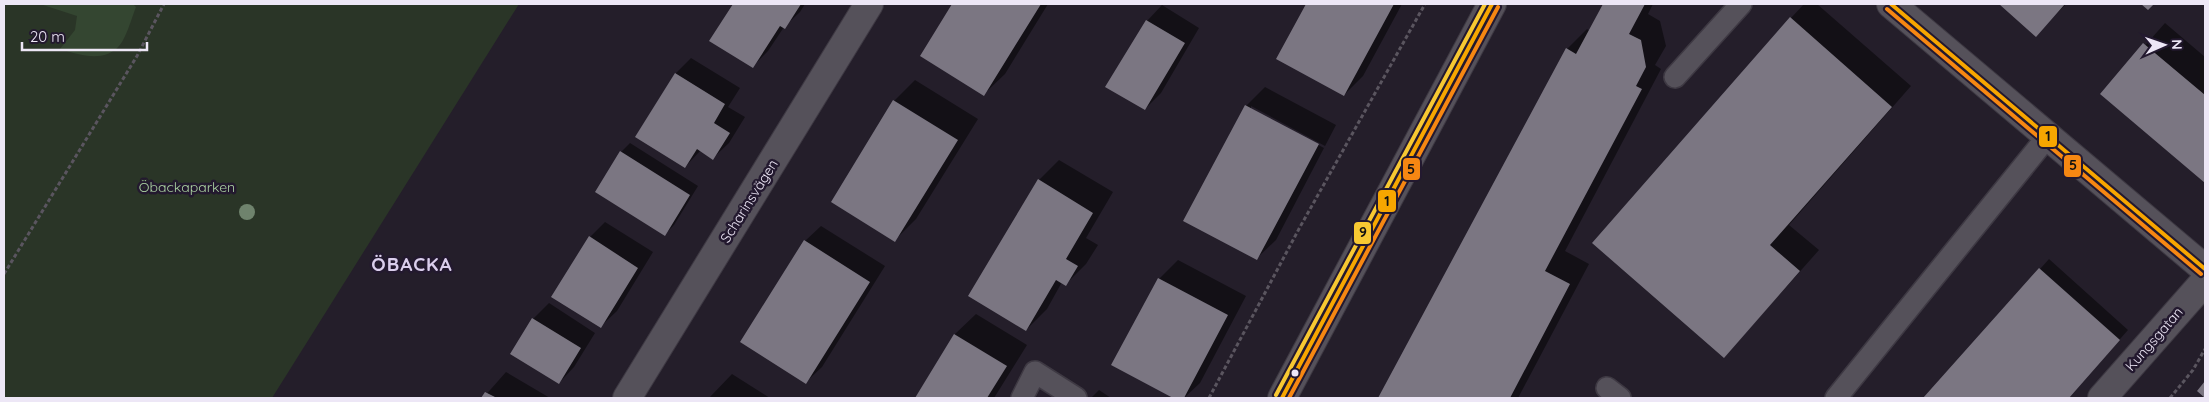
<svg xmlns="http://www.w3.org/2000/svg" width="2209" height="402" viewBox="0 0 2209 402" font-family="Quicksand,sans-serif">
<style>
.green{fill:#2a3527}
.forest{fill:#344631}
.shadow{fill:#0007;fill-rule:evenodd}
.building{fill:#7b7682}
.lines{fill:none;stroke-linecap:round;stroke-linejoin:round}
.service-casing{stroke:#3e3943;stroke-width:24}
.minor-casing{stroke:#3e3943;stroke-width:30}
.tertiary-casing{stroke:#3e3943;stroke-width:30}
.path{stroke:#5a555f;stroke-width:3;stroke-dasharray:4 2.5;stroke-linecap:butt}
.service{stroke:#55515a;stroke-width:21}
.minor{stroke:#55515a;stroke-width:28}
.tertiary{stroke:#55515a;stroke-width:28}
.bus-1-casing{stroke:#23192f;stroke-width:8}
.bus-2-casing{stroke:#23192f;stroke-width:8}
.bus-3-casing{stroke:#23192f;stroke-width:8}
.bus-1{stroke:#f7a600;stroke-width:4}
.bus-2{stroke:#f68712;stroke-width:4}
.bus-3{stroke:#f7c832;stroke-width:4}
.tree{fill:#6f836d}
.bus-dot{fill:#ede7f6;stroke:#23192f;stroke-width:2}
.labels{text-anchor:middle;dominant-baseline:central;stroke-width:5;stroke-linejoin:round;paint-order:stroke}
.park-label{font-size:14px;fill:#add5a3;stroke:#23192f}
.street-label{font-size:14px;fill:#ede7f6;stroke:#23192f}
.district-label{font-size:19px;font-weight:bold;letter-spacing:1px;fill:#daceec;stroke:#23192f}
.line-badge{stroke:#23192f;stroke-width:2}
.pale-badge-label{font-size:14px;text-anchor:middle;font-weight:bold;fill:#111}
</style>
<rect width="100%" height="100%" fill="#241e2a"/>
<path class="green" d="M4,4H519L272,398H4Z"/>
<path class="forest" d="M40,4H133L136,7C132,17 126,39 119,46C104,63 79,55 60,49L75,30L77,16Z"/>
<path class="shadow" d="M734,4H805L800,12L784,27L768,51L753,66L711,40Z
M953,4H1048L1005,74L984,94L921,56Z
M1308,4H1402L1363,76L1344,95L1278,59Z
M1605,4H1653L1648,14L1660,21L1666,46L1655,65L1661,69L1565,251L1589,264L1518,398H1380L1567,49L1587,29L1590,31Z
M1804,4H1817L1911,86L1789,225L1819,250L1724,357L1791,18Z
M2001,4H2066L2036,35Z
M1162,5L1199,28L1161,93L1145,109L1147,21Z
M2165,23L2205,57V181L2102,94Z
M691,58L740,88L728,107L745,117L729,143L713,158L701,150L685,167L636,137L676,73Z
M915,80L978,119L916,219L895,240L894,101Z
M1265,87L1336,125L1276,240L1257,258L1246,106ZM1251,106L1325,146L1324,148L1251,109Z
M630,143L698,186L674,225L665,234L621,152Z
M1059,160L1113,192L1086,238L1098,245L1086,264L1066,284L1062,282L1047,309L1026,330L1039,180Z
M605,222L653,252L617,311L601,326L590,237Z
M821,226L885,266L822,367L806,382L805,241Z
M2049,259L2128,330L2068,398H1924Z
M1178,260L1246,296L1200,383L1184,398H1175L1113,364L1159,279Z
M549,303L595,333L574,367L559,383L533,319Z
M976,314L1027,345L994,398H917L955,334Z
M506,372L550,398H483Z
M732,374L770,398H709Z
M1099,390L1111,398H1091Z"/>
<path class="building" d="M733,4H801L785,29L780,26L753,68L709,41Z
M952,4H1041L984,96L920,56Z
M1306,4H1394L1344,96L1276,59Z
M1603,4H1645L1629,34L1641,40L1646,67L1636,86L1642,89L1545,271L1570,284L1510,398H1378L1566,48L1576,54Z
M1999,4H2065L2036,37Z
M2141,4H2154L2148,10Z
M1790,17L1892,107L1770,245L1800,271L1724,358L1592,243Z
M1146,20L1185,43L1145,110L1105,87Z
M2143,43L2205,95V183L2100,94Z
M675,73L725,104L714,123L730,133L713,160L697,149L685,168L635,137Z
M893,100L958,140L895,242L831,202Z
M1245,105L1319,144L1257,260L1183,221Z
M620,151L690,195L665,236L595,192Z
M1038,179L1093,213L1066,259L1078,266L1066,286L1056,280L1026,331L968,296Z
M589,236L638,268L601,328L551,297Z
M804,240L870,282L806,384L740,342Z
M2039,268L2120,340L2069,398H1923Z
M1158,278L1228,315L1184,398H1173L1111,365Z
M532,318L581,348L559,384L510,354Z
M954,334L1007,366L987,398H915Z
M2205,381V398L2197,391Z
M485,392L497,398H481Z"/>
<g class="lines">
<g class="service-casing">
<path id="service" d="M1675,77L1741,4
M1607,388L1620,398
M1022,398L1035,372L1076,398
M1836,398L2048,136"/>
</g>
<g class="minor-casing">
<path id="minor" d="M1891,4L2205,269
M627,398L869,4
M2102,398L2205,281"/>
</g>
<g class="tertiary-casing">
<path id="tertiary" d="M1282,398L1492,4"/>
</g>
<path class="path" d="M4,274L137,56L164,4
M1209,398L1300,227L1425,4
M2170,398L2193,370L2205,349"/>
<use href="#service" class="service"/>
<use href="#minor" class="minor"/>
<use href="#tertiary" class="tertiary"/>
<g class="bus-1-casing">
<path id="bus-1" d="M1891,4L2205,269
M1282,398L1492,4"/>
</g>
<g class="bus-2-casing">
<path id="bus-2" d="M1887,9L2201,274
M1289,398L1498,7"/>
</g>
<g class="bus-3-casing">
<path id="bus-3" d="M1276,395L1485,4"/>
</g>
<use href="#bus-1" class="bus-1"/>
<use href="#bus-2" class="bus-2"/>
<use href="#bus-3" class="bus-3"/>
</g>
<circle class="tree" cx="247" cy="212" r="8"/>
<circle class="bus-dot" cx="1295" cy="373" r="4.5"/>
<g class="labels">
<g class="park-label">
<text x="187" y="187">Öbackaparken</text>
</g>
<g class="street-label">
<text transform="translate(749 201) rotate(-58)">Scharinsvägen</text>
<text transform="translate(2154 339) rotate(-49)">Kungsgatan</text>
</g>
<g class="district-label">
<text x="412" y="264">ÖBACKA</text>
</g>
</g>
<g class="line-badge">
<rect x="2038" y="125" width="20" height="23" rx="5" fill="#f7a600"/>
<rect x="2063" y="154" width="19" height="24" rx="5" fill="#f68712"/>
<rect x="1402" y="157" width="19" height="24" rx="5" fill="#f68712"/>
<rect x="1377" y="189" width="20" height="24" rx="5" fill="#f7a600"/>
<rect x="1353" y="221" width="19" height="24" rx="5" fill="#f7c832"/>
</g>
<g class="pale-badge-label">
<text x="2048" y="141">1</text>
<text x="2073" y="170">5</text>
<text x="1411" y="174">5</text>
<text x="1387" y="206">1</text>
<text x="1363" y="237">9</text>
</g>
<rect width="2209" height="402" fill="none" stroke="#ede7f6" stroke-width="10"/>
<g transform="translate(2164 45) rotate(88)" stroke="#23192f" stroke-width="4" paint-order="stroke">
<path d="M0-4L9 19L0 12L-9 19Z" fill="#ede7f6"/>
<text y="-8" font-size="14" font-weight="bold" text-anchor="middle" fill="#ede7f6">N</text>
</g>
<path d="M22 42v8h125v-8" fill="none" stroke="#ede7f6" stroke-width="2.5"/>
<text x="30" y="42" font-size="15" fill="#ede7f6" stroke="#23192f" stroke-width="4" paint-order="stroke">20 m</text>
</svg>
